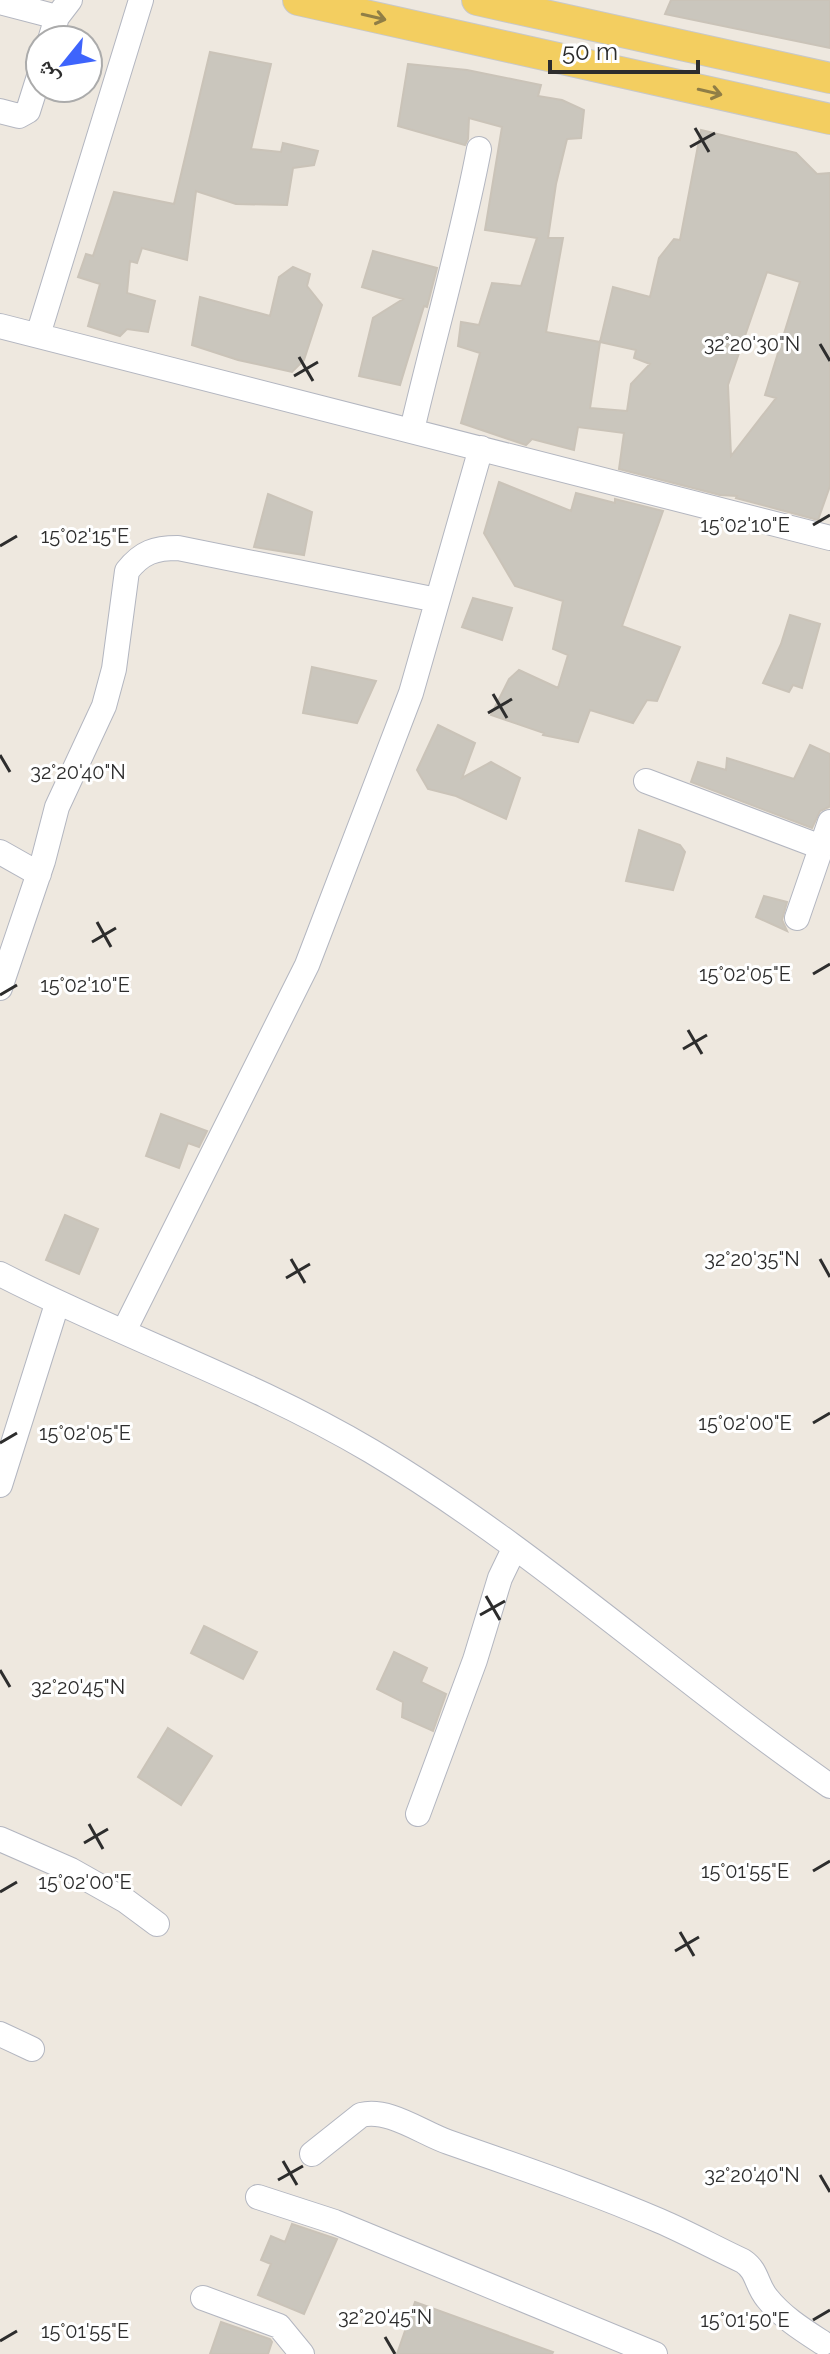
<svg xmlns="http://www.w3.org/2000/svg" width="830" height="2354" viewBox="0 0 830 2354" font-family="Raleway,'Noto Naskh Arabic',sans-serif">
<style>
.building{fill:#cac6bd;stroke:#cac3b8;stroke-width:2;fill-rule:evenodd}
.lines{fill:none;stroke-linecap:round;stroke-linejoin:round}
.minor-casing{stroke:#b3b6c0;stroke-width:26}
.major-casing{stroke:#c8c8c8;stroke-width:32}
.minor{stroke:#fff;stroke-width:24}
.major{stroke:#f3ce60;stroke-width:30}
.oneway{stroke:#907e46}
.ticks{fill:none;stroke:#2d2d2d;stroke-width:3}
.ticks-label{font-size:20px;text-anchor:middle;fill:#2d2d2d;stroke:#fff;stroke-width:6;stroke-linejoin:round;paint-order:stroke}
</style>
<rect width="100%" height="100%" fill="#eee8df"/>
<path class="building" d="M671,0H830V48L665,14Z
M210,52L271,64L251,149L281,152L283,143L318,151L314,165L293,168L287,205L236,204L196,191L187,260L142,248L137,263L130,261L127,293L155,301L148,332L127,329L120,336L88,326L100,284L78,277L86,254L93,256L114,192L174,204Z
M408,64L467,70L541,85L538,96L562,100L584,110L581,138L567,139L556,184L548,238H563L546,332L600,342L613,287L650,297L659,258L674,239L680,240L701,130L796,153L817,174L830,173V486L818,520L736,498L737,496L720,495L619,469L624,433L578,427L574,450L532,439L526,445L461,423L480,353L458,346L461,322L479,325L492,283L521,286L537,238L485,230L502,127L469,118L468,139L465,145L398,126ZM767,272L800,282L765,395L776,398L731,456L728,385ZM600,342L636,350L634,358L650,364L631,384L627,411L590,408Z
M373,251L437,268L427,307L424,306L400,385L359,376L373,318L403,299L362,287Z
M293,267L310,274L307,286L322,305L304,360L292,372L238,360L192,345L200,297L270,316L279,277Z
M499,482L571,511L576,493L615,503V499L663,511L622,626L680,647L657,701L647,700L633,723L590,710L578,742L543,735L544,733L491,715L509,679L519,670L558,688L568,655L553,649L563,601L515,586L484,533Z
M268,494L312,512L304,555L254,547Z
M473,598L512,608L502,640L462,627Z
M790,615L820,624L802,688L793,685L789,692L763,683L781,644Z
M312,667L376,681L357,723L303,713Z
M438,725L475,743L462,778L491,762L520,778L506,819L456,796L428,789L417,770Z
M810,745L830,754V804L829,807L820,811L812,828L691,782L698,762L726,770L727,758L794,779Z
M639,830L680,845L685,852L673,890L626,881Z
M764,896L787,902L782,920L787,931L756,917Z
M161,1114L207,1131L199,1147L188,1143L179,1168L146,1156Z
M65,1215L98,1229L79,1274L46,1260Z
M204,1626L257,1652L243,1679L191,1653Z
M394,1652L427,1668L421,1682L446,1694L433,1731L402,1717L403,1702L377,1689Z
M168,1728L212,1756L181,1805L138,1777Z
M292,2224L337,2239L304,2314L258,2295L271,2264L261,2260L271,2236L285,2242Z
M415,2302L553,2352L552,2354H397Z
M221,2322L270,2339L272,2342L268,2354H210Z"/>
<g class="lines">
<g class="minor-casing">
<path id="minor" d="M0,2L57,17
M50,40L57,17L70,0
M0,111L19,116L28,111L40,73
M0,326L830,538
M38,335L141,0
M412,430C434,336 461,244 479,149
M646,781L821,847
M0,852L39,874
M797,918L830,822
M0,988L43,861L57,807L104,706L114,669L127,571C142,552 155,548 178,548L437,600
M0,1274C122,1337 253,1381 371,1451C534,1548 674,1678 830,1786
M124,1331L307,965L411,693L481,448
M0,1485L57,1304
M418,1814L475,1660L500,1578L514,1549
M0,1839L71,1870L126,1901L157,1924
M0,2034L32,2049
M312,2154L361,2115C389,2108 422,2133 448,2142C519,2167 591,2191 660,2221C688,2233 715,2248 743,2261C758,2271 756,2285 767,2298C782,2317 803,2330 823,2343
M258,2197L335,2222L655,2354
M203,2298L279,2326L302,2354"/>
</g>
<g class="major-casing">
<path id="major" d="M298,0L830,119
M477,0L830,78"/>
</g>
<use href="#minor" class="minor"/>
<use href="#major" class="major"/>
</g>
<defs><path id="oneway-shaft" d="M-6 0H5M1.5-3L5.5 0L1.5 3" fill="none" stroke-width="1.6" stroke-linecap="round" stroke-linejoin="round" transform="scale(2)"/></defs>
<g class="oneway">
<use href="#oneway-shaft" transform="translate(374 17) rotate(13)"/>
<use href="#oneway-shaft" transform="translate(710 92) rotate(13)"/>
</g>
<path class="ticks" d="M695,128L709,152M690,147L715,133M820,344L830,361M299,357L313,381M294,376L318,362M813,525L830,515M0,546L17,536M493,694L507,718M488,713L512,699M0,755L10,772M97,922L111,947M92,942L116,928M813,974L830,964M0,995L17,985M688,1030L702,1054M683,1049L707,1035M291,1259L305,1283M820,1259L830,1277M286,1278L310,1264M813,1423L830,1413M0,1443L17,1433M486,1596L500,1620M480,1615L505,1601M0,1670L10,1687M89,1824L103,1849M84,1843L108,1829M813,1871L830,1861M0,1892L17,1882M680,1932L694,1956M675,1951L699,1937M283,2161L297,2185M820,2175L830,2192M278,2180L303,2166M813,2320L830,2310M385,2337L395,2354M0,2341L17,2331"/>
<g class="ticks-label">
<text x="752" y="351">32°20'30"N</text>
<text x="745" y="532">15°02'10"E</text>
<text x="85" y="543">15°02'15"E</text>
<text x="78" y="779">32°20'40"N</text>
<text x="745" y="981">15°02'05"E</text>
<text x="85" y="992">15°02'10"E</text>
<text x="752" y="1266">32°20'35"N</text>
<text x="745" y="1430">15°02'00"E</text>
<text x="85" y="1440">15°02'05"E</text>
<text x="78" y="1694">32°20'45"N</text>
<text x="745" y="1878">15°01'55"E</text>
<text x="85" y="1889">15°02'00"E</text>
<text x="752" y="2182">32°20'40"N</text>
<text x="385" y="2324">32°20'45"N</text>
<text x="745" y="2327">15°01'50"E</text>
<text x="85" y="2338">15°01'55"E</text>
</g>
<g transform="translate(64 64) rotate(240)"><circle r="38" fill="#ffffff" stroke="#ababab" stroke-width="2"/>
<path d="M0-6L14 30L0 20L-14 30Z" fill="#3e64fc"/>
<text y="-12" font-size="22" font-weight="bold" text-anchor="middle" fill="#2d2d2d">ش</text>
</g>
<path d="M550 60v12h148v-12" fill="none" stroke="#2d2d2d" stroke-width="4"/>
<text x="562" y="60" font-size="24" fill="#2d2d2d" stroke="#ffffff" stroke-width="6" paint-order="stroke">50 m</text>
</svg>
